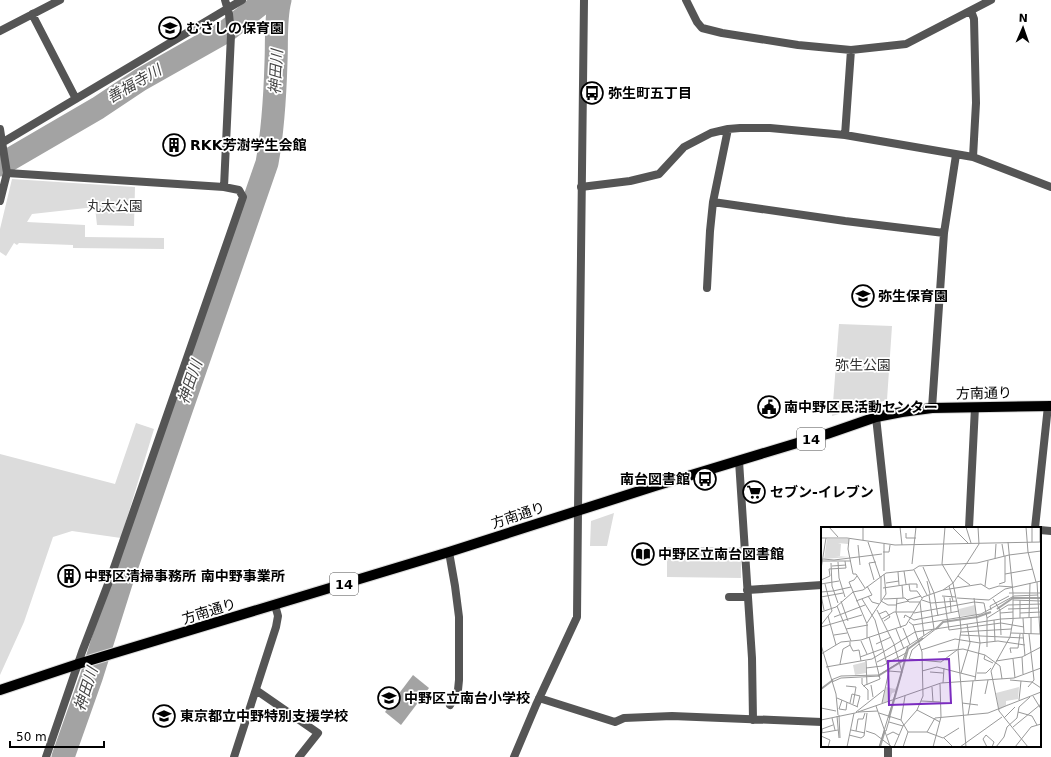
<svg xmlns="http://www.w3.org/2000/svg" width="1051" height="757" viewBox="0 0 1051 757" font-family="'DejaVu Sans','Noto Sans JP',sans-serif">
<style>
.green{fill:#dcdcdc}
.water{fill:#a3a3a3}
.lines{fill:none;stroke-linecap:round;stroke-linejoin:round}
.river{stroke:#a3a3a3;stroke-width:23}
.primary-casing{stroke:#dbdbdb;stroke-width:12}
.minor{stroke:#555;stroke-width:8}
.tertiary{stroke:#555;stroke-width:8}
.primary{stroke:#000;stroke-width:10}
.labels{text-anchor:middle;dominant-baseline:central;stroke-width:3.5;stroke-linejoin:round;paint-order:stroke}
.shield{fill:#fff;stroke:#4c4c4c;stroke-width:1}
.shield-label{font-size:13px;font-weight:bold;fill:#000}
.poi-label{font-size:14px;font-weight:bold;fill:#000;stroke:#fff;text-anchor:start}
.park-label{font-size:14px;fill:#333;stroke:#fff}
.street-label{font-size:14px;fill:#000;stroke:#fff}
.water-label{font-size:15px;font-style:italic;fill:#444;stroke:#fff}
.inset-river{fill:none;stroke:#a3a3a3;stroke-width:2}
.inset-road{fill:none;stroke:#999;stroke-width:1}
.view{fill:#7b2cbf;fill-opacity:0.15;stroke:#7b2cbf;stroke-width:2}
.inset-edge{fill:none;stroke:#000;stroke-width:2}
</style>
<rect width="100%" height="100%" fill="#fff"/>
<path class="green" d="M12,179L135,187L134,226L97,225L95,207L32,214L27,222L85,225V237L164,238V249L73,248V245L19,243L17,245L14,243L6,256L0,252V229Z
M839,324L892,326L887,400L832,416Z
M136,423L154,429L121,538L72,531L53,537L24,622L0,675V454L115,484Z
M614,513L607,546H590L591,521Z
M667,547H741V578L667,577Z"/>
<path class="water" d="M413,675L429,688L401,725L385,712Z"/>
<g class="lines">
<path class="river" d="M0,165L98,108L140,80L225,32L266,0
M63,757L91,678L121,583L267,163C273,130 275,96 276,62C277,41 275,19 280,0"/>
<g class="primary-casing">
<path id="primary" d="M0,690L78,664L449,552L655,486L827,434L876,417L902,412L932,408L1051,406"/>
</g>
<path class="minor" d="M686,0L697,22L702,28L722,33L798,45L851,50L906,44L991,0
M971,11L974,19L976,103L973,157
M32,14L76,99
M0,31L60,0
M845,135L851,50
M0,144L242,0
M7,173L224,187L239,190L243,197L110,579L82,652L46,757
M224,187L231,35L229,14L225,0
M581,187L630,181L659,174L684,147L711,133L728,129L740,128H770L845,135L973,157L1051,187
M0,201L7,173L2,142
M713,202L845,221L944,233
M707,288L710,231L713,202L728,129
M932,408L944,233L956,155
M876,417L888,528
M739,461L752,658L753,720
M969,528L975,407
M1035,528L1048,406
M1040,530L1051,531
M449,552L455,586L459,617V680L458,690L450,705
M747,590L822,585
M729,597H748
M256,690L318,733L299,757
M539,698L615,722L624,718L672,716L822,722
M234,757L276,627L278,616L275,605
M514,757L536,705L577,617L578,511
M888,757V746"/>
<path class="tertiary" d="M0,129L2,142
M578,511L584,0"/>
<use href="#primary" class="primary"/>
</g>
<defs>
<g id="school-ring" transform="scale(1.15)"><circle r="9.5" fill="#fff" stroke="#000" stroke-width="1.5"/><path d="M0-5L7-2L0 1L-7-2ZM-4 1L0 2.5L4 1V4Q0 6-4 4Z" fill="#000"/></g>
<g id="bus-ring" transform="scale(1.15)"><circle r="9.5" fill="#fff" stroke="#000" stroke-width="1.5"/><path d="M-5-6H5V4H4V6H2V4H-2V6H-4V4H-5ZM-3.5-4V0h7V-4ZM-3.5 1.2v1.5H-2V1.2ZM2 1.2v1.5H3.5V1.2Z" fill="#000"/></g>
<g id="building-ring" transform="scale(1.15)"><circle r="9.5" fill="#fff" stroke="#000" stroke-width="1.5"/><path d="M-4-6H4V6H1V3H-1V6H-4ZM-2.5-4.3h1.7v1.8h-1.7ZM.8-4.3h1.7v1.8H.8ZM-2.5-1h1.7V.8h-1.7ZM.8-1h1.7V.8H.8Z" fill="#000"/></g>
<g id="civic-ring" transform="scale(1.15)"><circle r="9.5" fill="#fff" stroke="#000" stroke-width="1.5"/><path d="M-.6-6.5H3V-4.5H.6V-3L4-1V1h2V6H-6V1h2V-1L-.6-3ZM-1.2 2.5V6h2.4V2.5Z" fill="#000"/></g>
<g id="supermarket-ring" transform="scale(1.15)"><circle r="9.5" fill="#fff" stroke="#000" stroke-width="1.5"/><path d="M-6-5.5h2.5l.6 2H6L4.5 2H-2.5L-4.4-4H-6ZM-1.5 3.2a1.3 1.3 0 1 0 .1 0ZM3 3.2a1.3 1.3 0 1 0 .1 0Z" fill="#000"/></g>
<g id="library-ring" transform="scale(1.15)"><circle r="9.5" fill="#fff" stroke="#000" stroke-width="1.5"/><path d="M-6-4Q-3-5.5-.7-3.5V5Q-3 3-6 4ZM6-4Q3-5.5 .7-3.5V5Q3 3 6 4Z" fill="#000"/></g>
</defs>
<g fill-rule="evenodd">
<use href="#school-ring" x="170" y="28"/>
<use href="#bus-ring" x="592" y="93"/>
<use href="#building-ring" x="174" y="145"/>
<use href="#school-ring" x="863" y="296"/>
<use href="#civic-ring" x="769" y="407"/>
<use href="#bus-ring" x="705" y="479"/>
<use href="#supermarket-ring" x="754" y="492"/>
<use href="#library-ring" x="643" y="554"/>
<use href="#building-ring" x="69" y="576"/>
<use href="#school-ring" x="389" y="698"/>
<use href="#school-ring" x="164" y="716"/>
</g>
<g class="labels">
<g class="shield">
<rect x="797" y="428" width="28" height="22" rx="3"/>
<rect x="330" y="573" width="28" height="22" rx="3"/>
</g>
<g class="shield-label">
<text x="811" y="439">14</text>
<text x="344" y="584">14</text>
</g>
<g class="poi-label">
<text x="186" y="28">むさしの保育園</text>
<text x="608" y="93">弥生町五丁目</text>
<text x="190" y="145">RKK芳澍学生会館</text>
<text x="878" y="296">弥生保育園</text>
<text x="784" y="407">南中野区民活動センター</text>
<text x="690" y="479" text-anchor="end">南台図書館</text>
<text x="770" y="492">セブン-イレブン</text>
<text x="658" y="554">中野区立南台図書館</text>
<text x="84" y="576">中野区清掃事務所 南中野事業所</text>
<text x="404" y="698">中野区立南台小学校</text>
<text x="180" y="716">東京都立中野特別支援学校</text>
</g>
<g class="park-label">
<text x="115" y="206">丸太公園</text>
<text x="863" y="365">弥生公園</text>
</g>
<g class="street-label">
<text transform="translate(984 393) rotate(-1)">方南通り</text>
<text transform="translate(518 515) rotate(-18)">方南通り</text>
<text transform="translate(209 611) rotate(-17)">方南通り</text>
</g>
<g class="water-label">
<text transform="translate(276 72) rotate(-87)">神田川</text>
<text transform="translate(134 84) rotate(-30)">善福寺川</text>
<text transform="translate(190 382) rotate(-71)">神田川</text>
<text transform="translate(86 689) rotate(-72)">神田川</text>
</g>
</g>
<g transform="translate(821 527)">
<rect width="220" height="220" fill="#fff"/>
<path d="M6,12H28L27,17L17,16L20,17L19,29H14L29,30L3,32ZM154,78L155,88L139,89L138,82ZM44,135L45,146L34,148L32,138ZM76,159L75,165L71,166L68,174L61,176L65,160L74,162ZM198,160L197,172L185,174V178L190,176L178,183L175,166Z" fill="#dcdcdc"/>
<path class="inset-river" d="M176,82L192,71H220M115,102L122,95L156,90L170,85M57,149L83,133M0,162L12,153M68,191L87,122L102,111M59,220L64,203"/>
<path class="inset-road" d="M8,0L17,10M42,0V13M79,0L81,18M124,0L121,37L132,56L139,92L140,103L137,123L145,220M131,0L147,16M145,0L150,16M160,0H176M205,0L207,25L215,55M219,0V15M85,6V11H95M0,11H26L74,18L220,15M28,12L27,22L32,47H35L44,61M47,15L59,50M187,15L192,66V93L189,110L170,144L178,184L207,220M211,15V0M63,17V44M181,17L183,29M37,18L39,38M62,25H68L69,18M2,32L13,33L61,27M174,32L175,17M0,34H30M17,35L18,51L24,70M10,36L11,59L17,76M91,37L95,0M11,39L25,38M102,40L113,66M0,42L5,11M93,43L106,68M83,44L85,57M77,45L78,58M184,47L212,42M36,49L33,53L28,55L46,97V111M60,49V74M137,49L149,58M0,53L9,49L8,42L25,41L24,34M53,53L48,36L55,35M106,54L109,67M216,55L219,107M65,56L78,54M0,57L18,54M4,57L11,84M88,57L89,64H96L101,71M178,57L184,55V29M81,58L82,71M128,59L132,74M164,59L167,34M62,61L89,57H96V61M122,63L160,57L168,62L178,59L192,60M12,64L30,60M0,65L12,64M113,66L117,89M188,66H220M0,68L3,83M47,69L51,75L58,77M121,69L135,70M0,70L22,66M123,70L128,103L180,96L203,100M76,71L75,85L80,101M129,71L130,85M136,71L168,73L184,62L220,54M153,71L159,116L154,153M41,72L54,93L68,144L61,176M63,72L84,71L88,75H99M172,72L179,83L180,108M86,73L100,69M101,73L110,76L136,74M192,73L220,74M199,73V91M20,74L27,94M35,74L51,68L46,59M60,74L67,78H75M99,75L103,109M163,76L166,91V120M75,77L88,74M16,79L30,114M187,82L218,81M56,83L73,117L81,145L58,220M170,83L169,79L188,69M0,85L15,80L32,65L42,63L65,46L92,43L98,39L156,36L188,28L220,24M93,86L153,75L163,76M179,86L192,85M199,86L220,85M58,87L65,84L69,90L63,94M7,89L15,118M13,90L44,78M208,90L209,56M83,91L84,88L93,93L138,84M166,91L187,78L220,77M202,91L203,107M61,92L73,85H93M173,93L174,114M46,96L65,67L63,47M0,98L11,84M92,98L160,87L193,69L217,68M0,100L41,88M82,101L89,118M25,102L47,98M75,102L83,122M140,105L190,102M190,106L219,107M202,107L204,129M210,107V90M13,108L26,106M139,108L203,111M48,110L54,131M40,114L46,127M98,115L116,101M55,117L70,110M98,117L91,123L88,132L120,135L136,123M0,118L15,167L17,188M29,118L32,124L38,123L40,134M100,123L134,112L159,116L177,114L204,118M117,125L142,122L164,128L179,139L181,152M190,126L189,121H197L199,107M0,127L20,115L40,113L85,98L102,70L122,63L132,56L144,39L158,17L157,0M164,128L163,132L172,136M39,130L61,122M201,130L202,147M192,132L194,151M45,134L46,158M175,134L201,130L220,120M56,135L87,119M19,137L22,122L29,118V115M5,140L51,132L94,105L180,92L220,90M45,141L61,139L85,126M68,144L80,145M101,144L116,140L155,150M109,145L122,146M140,146L149,116L146,97M156,146H165L170,141M41,151V157L47,163V173M10,153L20,149L58,148L82,133L87,119L113,102L108,68M189,153L211,155L220,161M11,155L20,151L59,149M122,156L123,141M50,158L52,170M25,159L35,160L32,177M42,159L59,152L54,131M111,160L112,175M207,160L213,153L208,107M164,167L167,153M84,169L80,193L87,205M212,169L220,182M16,171L37,180M21,173L18,182L25,183L26,175M198,173L200,154M100,174L120,175M29,176L31,167L39,169L36,180M141,176L149,177L152,154M55,179L69,219M0,181L15,184M96,183L119,195M35,185L63,163M37,185L57,184M197,185L211,189L216,198M58,186L80,193M18,188L19,211M147,188L149,177L157,178M16,189L18,211M11,191L14,203M183,191L194,180M0,193L34,186L120,156L193,151L220,141M68,195L82,199M192,200L220,177M30,203L44,206M35,204L37,192H42L44,186M45,204L54,207L71,220M65,204L69,190M87,205H106L122,211L138,201M106,205L114,191L167,186L220,165M0,206L17,203M1,206V202L12,198M28,208L40,211L43,209L46,186M66,208L72,205L78,208M0,209L9,213L7,220M123,211L132,220M26,220L33,186M73,220L82,199L96,183L102,169L101,125L92,98L88,95M82,220L87,205M112,220L120,190L119,157M139,220L181,190M166,220L162,212L165,208L173,215L171,220M175,220L183,210L186,200L196,191L198,180L209,170M194,220L210,200L220,197"/>
<path class="view" d="M128,132L130,176L68,178L67,134Z"/>
<rect width="220" height="220" class="inset-edge"/>
</g>
<g transform="translate(1023 28) rotate(2)" stroke="#ffffff" stroke-width="3" paint-order="stroke">
<path d="M0-3L7 15L0 10L-7 15Z" fill="#000000"/>
<text y="-6" font-size="11" font-weight="bold" text-anchor="middle" fill="#000000">N</text>
</g>
<path d="M10 741v6h94v-6" fill="none" stroke="#000000" stroke-width="2"/>
<text x="16" y="741" font-size="12" fill="#000000" stroke="#ffffff" stroke-width="3" paint-order="stroke">50 m</text>
</svg>
